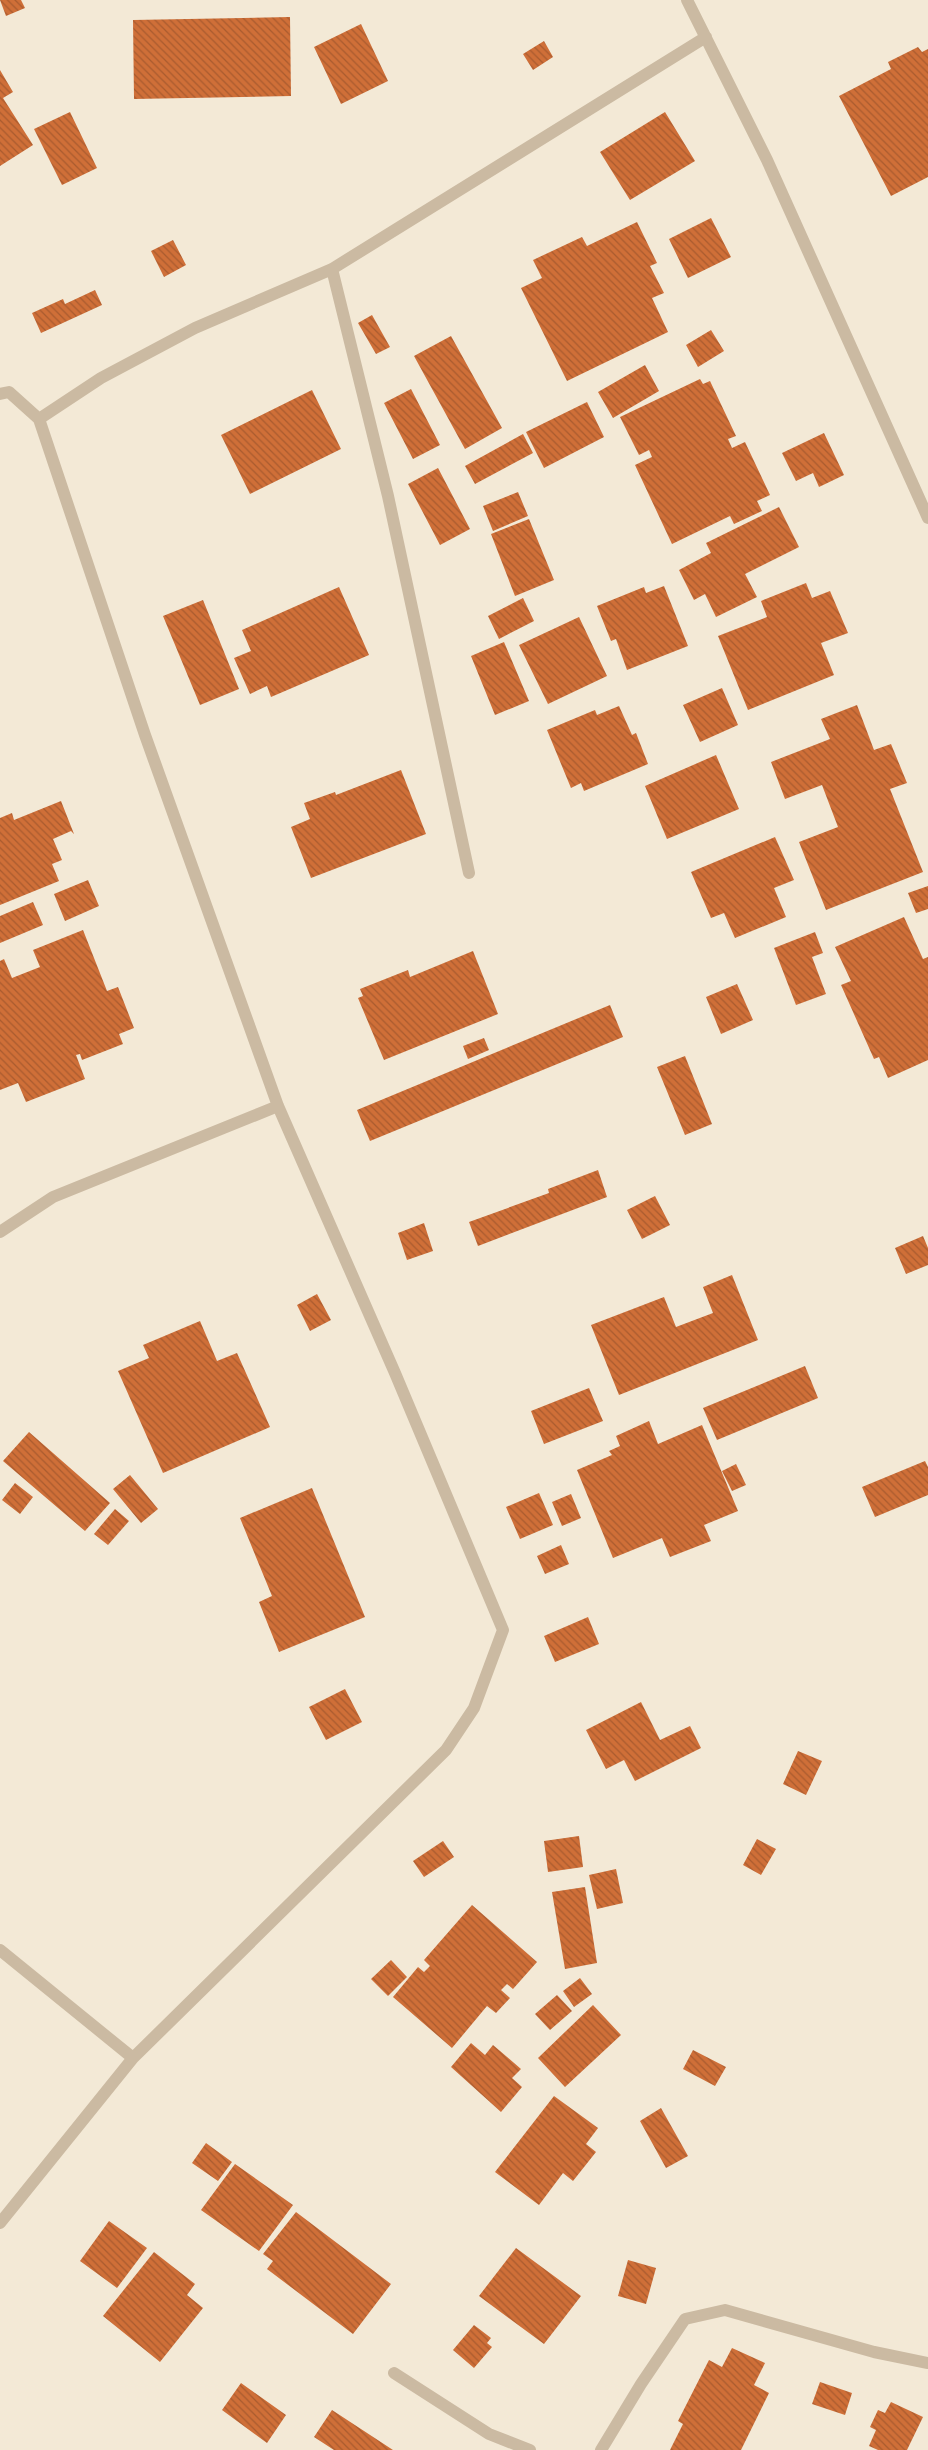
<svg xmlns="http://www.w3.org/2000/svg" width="928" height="2450" viewBox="0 0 928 2450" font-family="'DM Sans',sans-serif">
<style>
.building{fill:url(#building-back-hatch)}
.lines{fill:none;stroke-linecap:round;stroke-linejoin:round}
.minor{stroke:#cbbaa2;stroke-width:12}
</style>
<defs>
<pattern id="building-back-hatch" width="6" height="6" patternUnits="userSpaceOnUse" patternTransform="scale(1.25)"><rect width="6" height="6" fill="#cf6f38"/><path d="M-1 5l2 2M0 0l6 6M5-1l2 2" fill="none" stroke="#a95b2f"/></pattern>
</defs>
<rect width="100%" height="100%" fill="#f3e9d6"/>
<path class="building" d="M0,0H21L25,8L6,16Z
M290,17L291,96L134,99L133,20Z
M361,24L388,81L341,104L314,47Z
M544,41L553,57L533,70L523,54Z
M918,47L922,52L928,49V177L891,196L839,96L891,69L888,62Z
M0,70L13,92L3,98L33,145L0,166Z
M70,112L97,168L62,185L34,129Z
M665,112L695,161L630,200L600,152Z
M711,218L731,257L688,278L669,239Z
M637,222L657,263L650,266L664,293L652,298L668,332L567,381L521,288L542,278L533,260L582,237L587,246Z
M173,240L186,265L164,277L151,251Z
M95,290L102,305L41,333L32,313L63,299L65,304Z
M372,315L390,347L376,354L358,323Z
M711,330L724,351L698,367L686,345Z
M451,336L502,428L465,449L414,356Z
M645,365L659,391L613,418L598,392Z
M700,379L703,384L710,381L736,436L728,439L732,448L745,442L770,495L757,501L762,511L734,524L730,516L672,544L635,465L652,457L649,450L639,455L620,417Z
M411,389L440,445L413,459L384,403Z
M312,390L341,449L250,494L221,435Z
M587,402L604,437L544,468L526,432Z
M824,433L844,475L819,487L813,473L796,481L782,453Z
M523,434L533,453L475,484L465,466Z
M438,468L470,529L440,545L408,484Z
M518,492L528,516L493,531L483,506Z
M779,507L799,547L745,574L757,597L716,617L705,594L694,600L679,570L711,553L706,543Z
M529,519L554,580L515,596L491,534Z
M806,583L812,598L830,591L848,633L821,643L834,675L748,710L718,636L767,617L761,601Z
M664,586L688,646L627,670L616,639L611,641L597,606L644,587L646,593Z
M339,587L369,655L271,697L267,686L250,694L234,658L251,651L242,630Z
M523,598L534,621L499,639L488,616Z
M203,600L239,689L200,705L163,616Z
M579,617L607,676L548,704L519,645Z
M504,642L529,701L495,715L471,656Z
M722,688L738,725L700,742L683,705Z
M857,705L874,750L891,744L907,783L890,789L923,872L826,910L799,842L838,827L822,785L785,799L771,762L830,739L821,719Z
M619,706L632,735L636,733L648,764L584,791L581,783L571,788L547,730L595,710L597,715Z
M716,755L739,809L667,839L645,786Z
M401,770L426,834L311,878L291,827L310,819L304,803L335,792L336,795Z
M61,801L74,834L71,831L53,839L62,860L52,864L59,881L0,905V818L12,813L14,820Z
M775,837L794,880L774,888L786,917L735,938L724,913L711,918L691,872Z
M88,880L99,906L65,921L54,894Z
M928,886V909L916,913L908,893Z
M33,902L43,925L0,943V916Z
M904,917L923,959L928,957V1060L888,1078L879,1057L874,1059L841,985L851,981L835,947Z
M83,930L107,991L118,987L134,1028L119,1034L123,1044L82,1060L80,1054L76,1055L85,1079L26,1102L18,1083L0,1090V961L4,959L12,978L40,967L33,950Z
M815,932L823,953L812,957L826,994L796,1005L774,948Z
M473,951L498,1014L384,1060L358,998L363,996L360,989L408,970L410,977Z
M737,984L753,1020L721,1034L706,997Z
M610,1005L623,1037L370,1141L357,1110Z
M484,1038L489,1050L468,1059L463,1046Z
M685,1056L712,1124L685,1135L657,1067Z
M598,1170L607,1197L478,1246L469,1222L549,1193L548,1189Z
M655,1196L670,1225L642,1239L627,1210Z
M424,1223L433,1251L407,1260L398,1233Z
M923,1236L928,1248V1265L906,1274L895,1248Z
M732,1275L758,1340L619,1395L591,1325L664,1297L676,1327L713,1313L703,1287Z
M317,1294L331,1320L310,1331L297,1305Z
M200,1321L217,1361L237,1353L270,1427L163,1473L118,1371L149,1358L143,1345Z
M805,1366L818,1398L717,1440L703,1408Z
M589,1388L603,1421L544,1444L531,1411Z
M649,1421L658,1444L702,1425L738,1511L704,1525L711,1541L670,1557L662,1538L613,1558L577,1470L612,1455L609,1451L620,1446L616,1436Z
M29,1432L110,1503L85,1531L3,1461Z
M925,1461L928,1467V1495L875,1517L862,1487Z
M736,1464L746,1485L732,1491L722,1471Z
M130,1475L158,1509L141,1523L113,1489Z
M15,1483L33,1497L20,1514L2,1500Z
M312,1488L365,1617L279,1652L259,1602L272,1596L240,1518Z
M539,1493L553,1525L520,1539L506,1507Z
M571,1494L581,1518L562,1526L552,1502Z
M115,1509L129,1521L108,1545L94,1534Z
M561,1545L569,1564L545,1574L537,1556Z
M588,1617L599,1644L555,1662L544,1636Z
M345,1689L362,1722L326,1740L309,1707Z
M641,1702L660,1740L690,1726L701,1748L635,1781L624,1760L606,1769L586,1730Z
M798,1751L822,1761L806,1795L783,1784Z
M579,1836L583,1867L548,1872L544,1841Z
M757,1839L776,1849L761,1875L743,1865Z
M443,1841L454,1857L424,1877L413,1861Z
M616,1869L623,1903L597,1909L589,1875Z
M585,1887L597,1963L565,1969L552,1892Z
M472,1905L537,1962L513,1989L507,1984L501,1990L510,1998L496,2013L487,2006L452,2048L393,1997L418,1967L424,1972L430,1966L424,1960Z
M391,1960L407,1977L388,1996L371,1979Z
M580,1978L592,1994L574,2007L563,1991Z
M557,1995L572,2011L550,2030L535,2014Z
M593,2005L621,2035L565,2087L538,2058Z
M471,2043L485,2055L493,2045L521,2069L512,2078L522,2087L501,2112L451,2067Z
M693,2050L726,2067L715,2086L683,2069Z
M554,2096L598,2128L586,2144L596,2152L573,2181L563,2173L539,2205L495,2172Z
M661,2108L688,2156L666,2168L640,2121Z
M206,2143L232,2162L218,2181L192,2163Z
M235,2164L293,2205L259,2251L201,2210Z
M296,2212L391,2284L353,2334L267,2269L273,2261L263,2254Z
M109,2221L147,2248L117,2288L80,2261Z
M516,2248L581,2296L544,2344L479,2296Z
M154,2252L195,2284L187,2295L203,2308L160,2362L103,2316Z
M628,2260L656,2268L646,2304L618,2296Z
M474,2325L491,2338L487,2343L492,2347L474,2368L453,2350Z
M732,2348L765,2363L754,2385L769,2393L741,2450H670L683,2424L678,2421L709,2360L722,2367Z
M820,2382L852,2393L845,2415L812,2404Z
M241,2383L286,2415L267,2443L222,2410Z
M891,2402L923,2417L907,2450H878L869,2446L876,2430L870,2427L878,2410L885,2413Z
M332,2410L393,2450H334L314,2437Z"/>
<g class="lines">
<path class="minor" d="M687,0L767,160L928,518
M332,269L388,496L469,873
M0,394L9,392L39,419
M0,1232L53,1197L278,1106
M0,1950L133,2058
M0,2223L133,2058L446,1750L474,1708L503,1630L395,1373L278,1106L145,735L39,419L101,378L195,328L332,269L706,37
M394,2373L489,2434L530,2450
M601,2450L641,2384L685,2319L725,2310L874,2352L928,2363"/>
</g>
</svg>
